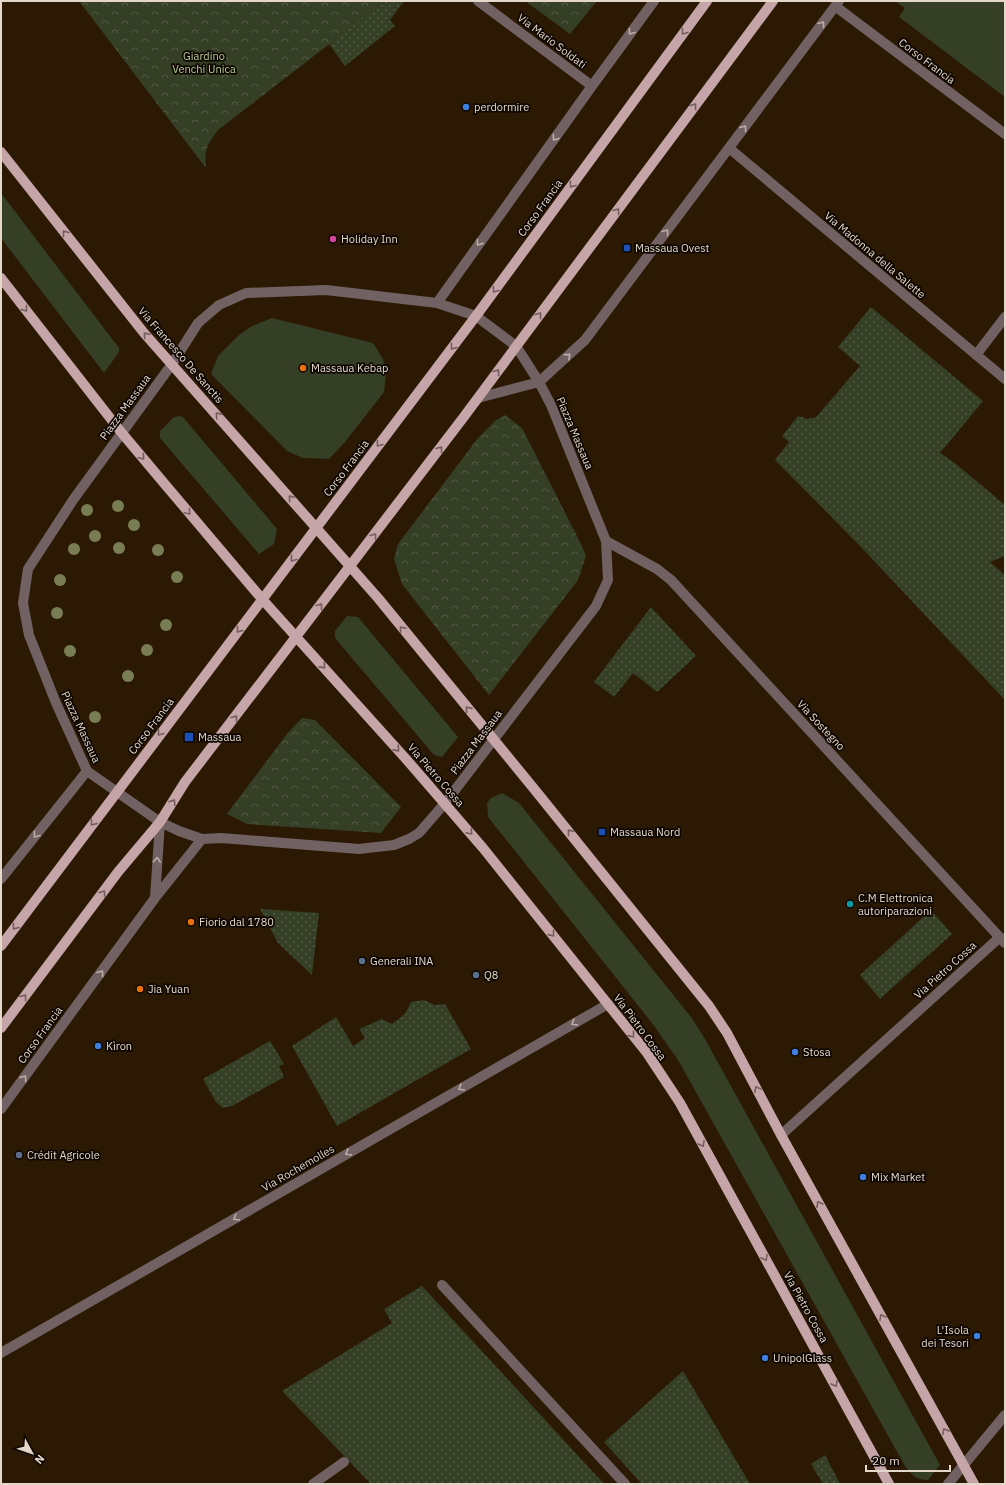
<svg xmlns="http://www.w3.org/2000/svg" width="1006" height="1485" viewBox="0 0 1006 1485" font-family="'IBM Plex Sans',sans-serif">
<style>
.grass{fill:#353f26}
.park{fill:url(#park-crowns)}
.garden{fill:url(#garden-dots)}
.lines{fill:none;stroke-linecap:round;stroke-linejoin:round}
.minor{stroke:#716162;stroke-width:10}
.major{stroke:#c6a5a8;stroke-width:10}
.tree{fill:#797d53}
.oneway{stroke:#bcaea6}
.oneway2{stroke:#735d5d}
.shop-dot{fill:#3f7fe0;stroke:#0d0601;stroke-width:1.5}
.hotel-dot{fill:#d1479c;stroke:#0d0601;stroke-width:1.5}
.transit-dot{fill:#1a4fb4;stroke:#0d0601;stroke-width:1.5}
.food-dot{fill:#e8710a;stroke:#0d0601;stroke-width:1.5}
.culture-dot{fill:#0f9aa8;stroke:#0d0601;stroke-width:1.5}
.service-dot{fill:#5c6f8a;stroke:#0d0601;stroke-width:1.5}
.labels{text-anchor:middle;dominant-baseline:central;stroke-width:3.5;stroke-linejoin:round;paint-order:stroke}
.street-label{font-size:11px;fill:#e4d8cb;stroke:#0d0601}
.park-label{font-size:11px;fill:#b8cf94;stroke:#0d0601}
.poi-label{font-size:11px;fill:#e4d8cb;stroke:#0d0601;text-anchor:start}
</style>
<defs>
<pattern id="park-crowns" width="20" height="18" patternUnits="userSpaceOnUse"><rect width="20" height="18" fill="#353f26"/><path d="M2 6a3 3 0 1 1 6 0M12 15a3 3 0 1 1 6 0" fill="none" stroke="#525a44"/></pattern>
<pattern id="garden-dots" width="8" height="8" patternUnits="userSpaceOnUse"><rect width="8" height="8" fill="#353f26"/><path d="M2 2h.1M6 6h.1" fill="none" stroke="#525a44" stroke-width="1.8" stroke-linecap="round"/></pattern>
</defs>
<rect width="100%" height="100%" fill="#2b1903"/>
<path class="grass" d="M895,1H1005V97L899,17L905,8Z
M1,193L119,348V352L104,373L1,238Z
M272,318L373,343L383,359L386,373L384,392L345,442L329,459L303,458L287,451L211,374L218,356L239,335L252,326Z
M180,416L183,417L277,529L274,544L259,554L160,438V431L174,417Z
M347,616L358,617L458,737L442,757L434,755L335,638V631Z
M502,793L519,803L691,1017L705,1039L940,1465L928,1480C916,1480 912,1475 905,1466L678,1060L652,1023L488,817L487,803L491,798Z"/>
<path class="park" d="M79,1H385L218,130C207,145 204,150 206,168Z
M525,1H597L570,34Z
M505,415L522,428L581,544L586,556L578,580L489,695L402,584L394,559L398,544L478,438L496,420Z
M302,718L315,720L401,807L381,833L247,824L227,814L287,734Z"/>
<path class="garden" d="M385,1H404L390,20L395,26L345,66L329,44Z
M871,307L983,401L940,453L956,464L1005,505V556L990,562L1005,575V700L861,547L775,460L789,442L782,436L798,416L808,419L816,417L860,366L838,347Z
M651,607L696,656L657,692L633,673L614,697L594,682Z
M260,909L319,913L312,975L278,943Z
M931,910L952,934L880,999L860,975Z
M424,1000L435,1005L445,1004L471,1049L337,1126L292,1046L336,1017L353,1046L365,1038L359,1029L382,1019L392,1024L405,1014L411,1002Z
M270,1041L284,1064L279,1066L284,1077L232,1106L223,1108L216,1102L203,1079Z
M422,1286L604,1484H371L282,1391L392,1323L384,1309Z
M683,1371L750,1484H642L604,1442Z
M825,1455L840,1484H823L811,1464Z"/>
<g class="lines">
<path class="minor" d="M478,1L592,86
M835,6L1005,134
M729,148L1005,379
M326,290L437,303L476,316L516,346L539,382L551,405L606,541L608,580L596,606L445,803L419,833L409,839L394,845L359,849L221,838L202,839L179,831L160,822L87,771L56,703L29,635L23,603L28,569L73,500L172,364L198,323L219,305L246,293Z
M437,303L592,86L654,1
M976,355L1005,317
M478,398L539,382L585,340L839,1
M606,541L657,569L671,580L1005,943
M1,879L87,771
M155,898L160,822
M1,1109L155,898L202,839
M781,1135L1000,937
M442,1285L625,1484
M1,1353L608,1004
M313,1484L344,1462
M948,1484L1005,1415"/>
<path class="major" d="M1,152L144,333L378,598L535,790L709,1006L727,1033L781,1135L974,1484
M1,278L121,432L163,482L262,599L406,759L483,848L647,1053L680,1103L889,1484
M1,946L476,316L707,1
M1,1028L118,872L160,822L185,782L463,418L773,1"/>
</g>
<g class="tree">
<circle cx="118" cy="506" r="6"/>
<circle cx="87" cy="510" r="6"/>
<circle cx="134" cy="525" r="6"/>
<circle cx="95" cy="536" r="6"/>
<circle cx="119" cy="548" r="6"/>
<circle cx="74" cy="549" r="6"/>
<circle cx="158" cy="550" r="6"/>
<circle cx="177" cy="577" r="6"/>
<circle cx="60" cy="580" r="6"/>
<circle cx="57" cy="613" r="6"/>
<circle cx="166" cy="625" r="6"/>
<circle cx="147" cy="650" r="6"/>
<circle cx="70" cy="651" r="6"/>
<circle cx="128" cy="676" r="6"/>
<circle cx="95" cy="717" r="6"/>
</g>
<defs><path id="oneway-chevron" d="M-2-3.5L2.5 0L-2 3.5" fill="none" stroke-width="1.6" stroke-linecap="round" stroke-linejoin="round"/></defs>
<g class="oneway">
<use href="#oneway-chevron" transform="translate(822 24) rotate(-53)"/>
<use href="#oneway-chevron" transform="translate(631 32) rotate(126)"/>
<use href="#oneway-chevron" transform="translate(744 128) rotate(-53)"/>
<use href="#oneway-chevron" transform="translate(555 138) rotate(126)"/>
<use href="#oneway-chevron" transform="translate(666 232) rotate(-53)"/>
<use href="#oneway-chevron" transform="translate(479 243) rotate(125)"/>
<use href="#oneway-chevron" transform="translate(568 356) rotate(-42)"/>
<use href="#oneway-chevron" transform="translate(36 835) rotate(128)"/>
<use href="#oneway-chevron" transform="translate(157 860) rotate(-87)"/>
<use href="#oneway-chevron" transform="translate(101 973) rotate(-54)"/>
<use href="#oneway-chevron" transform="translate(574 1023) rotate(150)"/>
<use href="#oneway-chevron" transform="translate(24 1078) rotate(-54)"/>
<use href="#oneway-chevron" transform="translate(461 1088) rotate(150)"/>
<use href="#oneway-chevron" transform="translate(348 1153) rotate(150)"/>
<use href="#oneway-chevron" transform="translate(236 1218) rotate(150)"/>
</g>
<g class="oneway2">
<use href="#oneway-chevron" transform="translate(684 32) rotate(126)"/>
<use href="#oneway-chevron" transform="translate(694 106) rotate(-53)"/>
<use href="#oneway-chevron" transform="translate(572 185) rotate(126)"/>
<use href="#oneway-chevron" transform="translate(617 211) rotate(-53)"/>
<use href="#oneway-chevron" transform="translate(65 233) rotate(-128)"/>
<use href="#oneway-chevron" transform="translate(495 290) rotate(126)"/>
<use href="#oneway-chevron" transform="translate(25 309) rotate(52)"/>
<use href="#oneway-chevron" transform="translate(539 315) rotate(-53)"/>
<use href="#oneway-chevron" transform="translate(146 335) rotate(-131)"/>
<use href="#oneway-chevron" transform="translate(453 347) rotate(127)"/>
<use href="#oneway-chevron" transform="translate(497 372) rotate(-53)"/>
<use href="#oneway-chevron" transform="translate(218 415) rotate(-132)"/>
<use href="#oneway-chevron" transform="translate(379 444) rotate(127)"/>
<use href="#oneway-chevron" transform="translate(440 449) rotate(-53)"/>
<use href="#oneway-chevron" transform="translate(142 457) rotate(50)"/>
<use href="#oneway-chevron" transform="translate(291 498) rotate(-131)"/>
<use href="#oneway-chevron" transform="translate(188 512) rotate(50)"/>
<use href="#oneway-chevron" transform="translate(374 536) rotate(-53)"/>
<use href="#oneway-chevron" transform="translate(293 559) rotate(128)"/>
<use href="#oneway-chevron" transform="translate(320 606) rotate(-52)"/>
<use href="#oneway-chevron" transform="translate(402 629) rotate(-130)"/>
<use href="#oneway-chevron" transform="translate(239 630) rotate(127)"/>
<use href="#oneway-chevron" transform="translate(323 666) rotate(48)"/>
<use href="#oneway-chevron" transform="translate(468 709) rotate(-129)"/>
<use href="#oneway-chevron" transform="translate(235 718) rotate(-52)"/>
<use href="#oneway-chevron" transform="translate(160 733) rotate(127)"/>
<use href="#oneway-chevron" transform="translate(397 749) rotate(48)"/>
<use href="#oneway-chevron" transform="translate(173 802) rotate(-58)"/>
<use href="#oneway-chevron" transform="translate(93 823) rotate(127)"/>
<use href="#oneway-chevron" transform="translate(470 832) rotate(50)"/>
<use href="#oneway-chevron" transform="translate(570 832) rotate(-129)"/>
<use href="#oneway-chevron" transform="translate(103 893) rotate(-53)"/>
<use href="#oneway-chevron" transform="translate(15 927) rotate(127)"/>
<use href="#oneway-chevron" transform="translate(552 934) rotate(51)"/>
<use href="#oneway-chevron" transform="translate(24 997) rotate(-53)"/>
<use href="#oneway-chevron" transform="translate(632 1035) rotate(51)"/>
<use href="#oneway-chevron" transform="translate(757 1089) rotate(-118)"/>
<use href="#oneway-chevron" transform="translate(702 1144) rotate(61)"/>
<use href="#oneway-chevron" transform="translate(819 1204) rotate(-119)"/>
<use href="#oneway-chevron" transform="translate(765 1258) rotate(61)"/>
<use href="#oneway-chevron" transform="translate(882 1317) rotate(-119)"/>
<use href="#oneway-chevron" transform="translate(835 1384) rotate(61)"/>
<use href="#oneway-chevron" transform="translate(945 1431) rotate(-119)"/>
</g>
<g class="shop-dot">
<circle cx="466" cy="107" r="4"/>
<circle cx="98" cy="1046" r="4"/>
<circle cx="795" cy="1052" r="4"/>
<circle cx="863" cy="1177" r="4"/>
<circle cx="977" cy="1336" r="4"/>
<circle cx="765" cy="1358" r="4"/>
</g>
<circle class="hotel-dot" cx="333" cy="239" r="4"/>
<g class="transit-dot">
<rect x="623" y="244" width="8" height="8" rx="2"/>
<rect x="184" y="732" width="10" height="10" rx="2"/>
<rect x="598" y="828" width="8" height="8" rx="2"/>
</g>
<g class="food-dot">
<circle cx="303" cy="368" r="4"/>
<circle cx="191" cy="922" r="4"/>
<circle cx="140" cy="989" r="4"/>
</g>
<circle class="culture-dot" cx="850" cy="904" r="4"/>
<g class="service-dot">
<circle cx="362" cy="961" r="4"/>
<circle cx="476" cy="975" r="4"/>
<circle cx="19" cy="1155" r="4"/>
</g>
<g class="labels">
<g class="street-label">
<text transform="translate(552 41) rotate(37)">Via Mario Soldati</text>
<text transform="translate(927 61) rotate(37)">Corso Francia</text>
<text transform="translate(540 208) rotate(-54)">Corso Francia</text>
<text transform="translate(875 255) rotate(40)">Via Madonna della Salette</text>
<text transform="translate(181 355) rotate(49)">Via Francesco De Sanctis</text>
<text transform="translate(125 407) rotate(-54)">Piazza Massaua</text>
<text transform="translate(575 433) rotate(67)">Piazza Massaua</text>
<text transform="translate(346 468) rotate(-53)">Corso Francia</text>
<text transform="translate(821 725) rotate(47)">Via Sostegno</text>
<text transform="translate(151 726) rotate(-53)">Corso Francia</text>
<text transform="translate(81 727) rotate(65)">Piazza Massaua</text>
<text transform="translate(476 742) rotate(-53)">Piazza Massaua</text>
<text transform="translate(436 775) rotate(49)">Via Pietro Cossa</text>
<text transform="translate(945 970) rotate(-42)">Via Pietro Cossa</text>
<text transform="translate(640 1027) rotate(53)">Via Pietro Cossa</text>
<text transform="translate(40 1035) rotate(-54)">Corso Francia</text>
<text transform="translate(298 1168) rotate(-30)">Via Rochemolles</text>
<text transform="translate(806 1307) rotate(61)">Via Pietro Cossa</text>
</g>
<g class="park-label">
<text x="204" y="56">Giardino<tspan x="204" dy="13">Venchi Unica</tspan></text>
</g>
<g class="poi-label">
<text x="474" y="107">perdormire</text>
<text x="341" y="239">Holiday Inn</text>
<text x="635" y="248">Massaua Ovest</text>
<text x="311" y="368">Massaua Kebap</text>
<text x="198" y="737">Massaua</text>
<text x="610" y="832">Massaua Nord</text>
<text x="858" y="898">C.M Elettronica<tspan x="858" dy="13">autoriparazioni</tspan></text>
<text x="199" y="922">Fiorio dal 1780</text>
<text x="370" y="961">Generali INA</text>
<text x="484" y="975">Q8</text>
<text x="148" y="989">Jia Yuan</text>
<text x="106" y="1046">Kìron</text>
<text x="803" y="1052">Stosa</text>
<text x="27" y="1155">Crédit Agricole</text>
<text x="871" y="1177">Mix Market</text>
<text x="969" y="1330" text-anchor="end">L'Isola<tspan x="969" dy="13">dei Tesori</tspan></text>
<text x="773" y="1358">UnipolGlass</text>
</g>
</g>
<rect width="1006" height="1485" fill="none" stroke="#e4d8cb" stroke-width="4"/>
<g transform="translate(32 1453) rotate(130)" stroke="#0d0601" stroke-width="3" paint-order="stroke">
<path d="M0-3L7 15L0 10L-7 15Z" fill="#e4d8cb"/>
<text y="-6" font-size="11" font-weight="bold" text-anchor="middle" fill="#e4d8cb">N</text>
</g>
<path d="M866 1465v6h84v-6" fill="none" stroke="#e4d8cb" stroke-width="2"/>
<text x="872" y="1465" font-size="12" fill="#e4d8cb" stroke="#0d0601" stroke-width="3" paint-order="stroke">20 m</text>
</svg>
